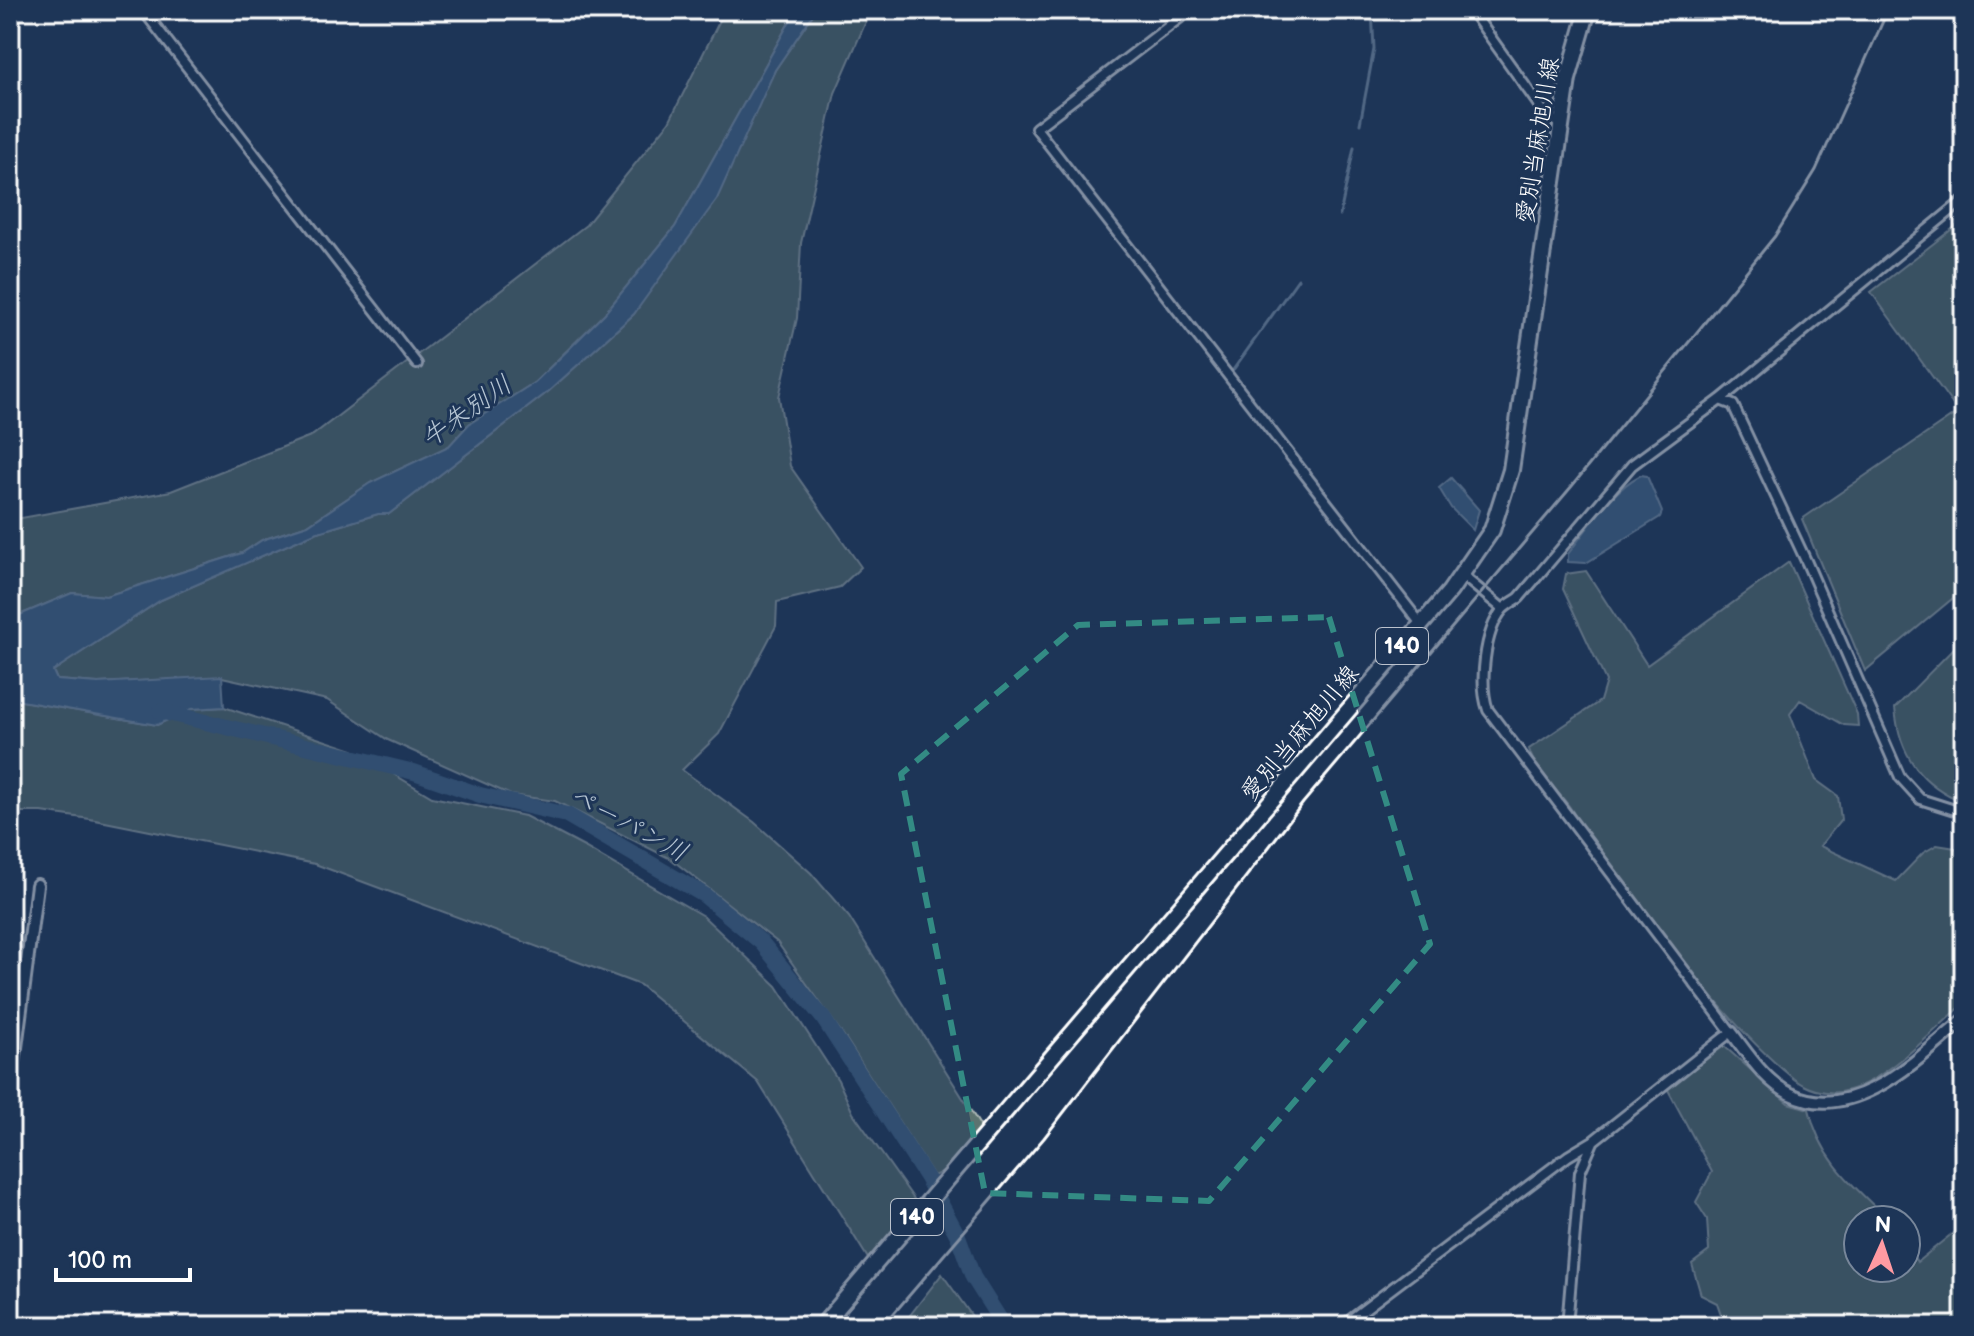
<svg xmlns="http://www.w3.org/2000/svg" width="1974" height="1336" viewBox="0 0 1974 1336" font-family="'Balsamiq Sans','Klee One',sans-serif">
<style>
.green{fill:#5c736f;stroke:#aeb9b7;stroke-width:2}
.water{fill:#496d90;stroke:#92a7bc;stroke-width:2}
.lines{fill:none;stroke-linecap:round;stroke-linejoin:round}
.stream{stroke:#92a7bc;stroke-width:3}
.river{stroke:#496d90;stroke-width:16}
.minor-casing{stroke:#fff;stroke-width:14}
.tertiary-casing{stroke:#fff;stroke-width:16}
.primary-casing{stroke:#fff;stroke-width:20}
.minor{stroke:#1d3557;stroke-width:8}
.tertiary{stroke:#1d3557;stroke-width:10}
.primary{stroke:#1d3557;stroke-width:14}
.rail{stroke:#fff;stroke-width:3}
.marked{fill:none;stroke:#338b84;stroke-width:6;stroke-dasharray:16 10;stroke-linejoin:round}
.labels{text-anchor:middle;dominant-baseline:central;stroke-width:6;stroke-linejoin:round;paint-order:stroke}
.shield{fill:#1d3557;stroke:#bbc2cd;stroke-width:2}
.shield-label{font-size:22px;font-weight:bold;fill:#fff}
.street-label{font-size:24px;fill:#fff;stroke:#1d3557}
.water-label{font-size:26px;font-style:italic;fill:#b6c5d3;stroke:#1d3557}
</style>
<rect width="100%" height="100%" fill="#1d3557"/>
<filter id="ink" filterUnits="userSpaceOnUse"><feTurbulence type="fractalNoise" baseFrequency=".0125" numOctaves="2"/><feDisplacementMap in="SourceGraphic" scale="16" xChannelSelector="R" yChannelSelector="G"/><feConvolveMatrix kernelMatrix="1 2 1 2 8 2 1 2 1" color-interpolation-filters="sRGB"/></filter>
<g filter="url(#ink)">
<path class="green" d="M725,10H796L675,227L605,313L535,382L469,424L449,446L370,483L308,525L262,540L242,553L106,596L72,593L10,619V520L171,491L313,435L586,225L669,122Z
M816,10H871L835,93L801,243L797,318L779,397L790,466L861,567L840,587L777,602L776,626L719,734L682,770L754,822L811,873L849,917L981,1127L947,1169L934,1176L846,1039L777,942L671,859L555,801L511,795L388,740L327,700L222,677L98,683L57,680L53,671L161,600L315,533L378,514H389L549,391L634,314L738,147L775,70Z
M1956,226L1964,232V589L1865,671L1802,519L1958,412L1871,292Z
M1789,562L1857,714L1858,726L1844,725L1800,700L1790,714L1816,780L1838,796L1841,820L1820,846L1896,881L1923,853L1937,845L1955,848L1964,863V1004C1932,1031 1883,1086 1840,1092C1824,1094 1807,1089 1794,1079C1716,1016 1643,907 1580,827C1570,796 1537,780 1529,749L1600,701L1606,681L1563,589L1566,574L1586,571L1647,665Z
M1964,638V802C1920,785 1899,754 1895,708Z
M10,699L157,725L191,709L224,707L353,750L432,797L525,816L586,848L703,916L777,986L838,1080L853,1113L916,1202L869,1260L758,1082L640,985L315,864L90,819L42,812H10Z
M1724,1046L1788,1103L1809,1109C1820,1159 1853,1186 1889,1220H1858V1268H1906V1244L1917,1262L1964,1224V1326H1720L1723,1320L1717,1303L1701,1295L1692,1264L1709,1251L1707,1219L1696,1202L1712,1172L1667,1088Z
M942,1274L979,1326H903L907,1319Z"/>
<path class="water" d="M796,10H816L775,70L717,199L634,314L549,391L389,514H378L315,533L161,600L53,671L57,680L98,683L222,676L224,707L191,709L157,725L10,699V619L72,593L106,596L242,553L262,540L308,525L370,483L449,446L469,424L535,382L569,349L605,313L675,227Z
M1641,475L1647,476L1662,512L1660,517L1586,563L1568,562V554C1589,527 1611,490 1641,475Z
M1451,478L1479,510L1473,530L1451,508L1439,488Z"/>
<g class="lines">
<path class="stream" d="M1360,124L1374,49L1372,10
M1340,215L1354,147
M1233,370L1298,279"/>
<path class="river" d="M160,711L414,772L480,795L567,815L704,895L761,942L823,1018L927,1178L958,1236L973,1277L1004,1326"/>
<g class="minor-casing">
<path id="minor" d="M143,10L417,364
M1190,10L1036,128L1421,624
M1471,10L1548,118L1561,123
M1720,400L1733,405L1807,563L1900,777L1920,799L1964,813
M1463,576L1503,609
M1342,1326L1568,1156L1593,1141L1731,1032L1488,710C1479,685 1484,631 1503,609C1507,605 1514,601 1519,598L1632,465L1720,400L1964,200
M1567,1326L1580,1172L1593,1142"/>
</g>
<g class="tertiary-casing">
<path id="tertiary" d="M1731,1032C1748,1054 1765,1082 1791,1094C1854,1125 1920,1057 1964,1020
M10,1094L37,885"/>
</g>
<g class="primary-casing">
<path id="primary" d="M822,1326L1450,591L1492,530L1511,470L1568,79L1588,10"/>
</g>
<use href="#minor" class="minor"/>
<use href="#tertiary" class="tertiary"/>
<use href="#primary" class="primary"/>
<path class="rail" d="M883,1326L1044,1138L1303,803L1572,486L1775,236L1816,170L1888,10"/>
</g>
</g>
<path d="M0 0H1974V1336H0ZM1329,617L1430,944L1209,1201L985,1193L901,774L1078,625Z" fill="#1d3557" fill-opacity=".55" fill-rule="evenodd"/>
<path class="marked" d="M1329,617L1430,944L1209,1201L985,1193L901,774L1078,625Z"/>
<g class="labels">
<g class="shield">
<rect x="1376" y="628" width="52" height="36" rx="6"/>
<rect x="891" y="1199" width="52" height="36" rx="6"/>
</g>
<g class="shield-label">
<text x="1402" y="646">140</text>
<text x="917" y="1217">140</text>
</g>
<g class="street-label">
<text transform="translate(1538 140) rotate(-81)">愛別当麻旭川線</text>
<text transform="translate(1300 733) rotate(-50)">愛別当麻旭川線</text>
</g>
<g class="water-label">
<text transform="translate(467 412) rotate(-35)">牛朱別川</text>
<text transform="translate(628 825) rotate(28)">ペーパン川</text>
</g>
</g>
<rect width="1974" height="1336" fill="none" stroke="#1d3557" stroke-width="40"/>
<rect x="20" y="20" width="1934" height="1296" fill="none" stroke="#fff" stroke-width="3" filter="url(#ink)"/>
<g transform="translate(1882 1244) rotate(3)"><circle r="38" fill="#1d3557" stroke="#77869a" stroke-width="2"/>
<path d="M0-6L14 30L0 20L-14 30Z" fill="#ff9aa2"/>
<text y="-12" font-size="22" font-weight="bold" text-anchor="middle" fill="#ffffff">N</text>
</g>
<path d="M56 1268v12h134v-12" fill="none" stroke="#ffffff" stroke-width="4"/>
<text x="68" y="1268" font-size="24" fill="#ffffff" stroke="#1d3557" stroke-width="6" paint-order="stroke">100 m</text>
</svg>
